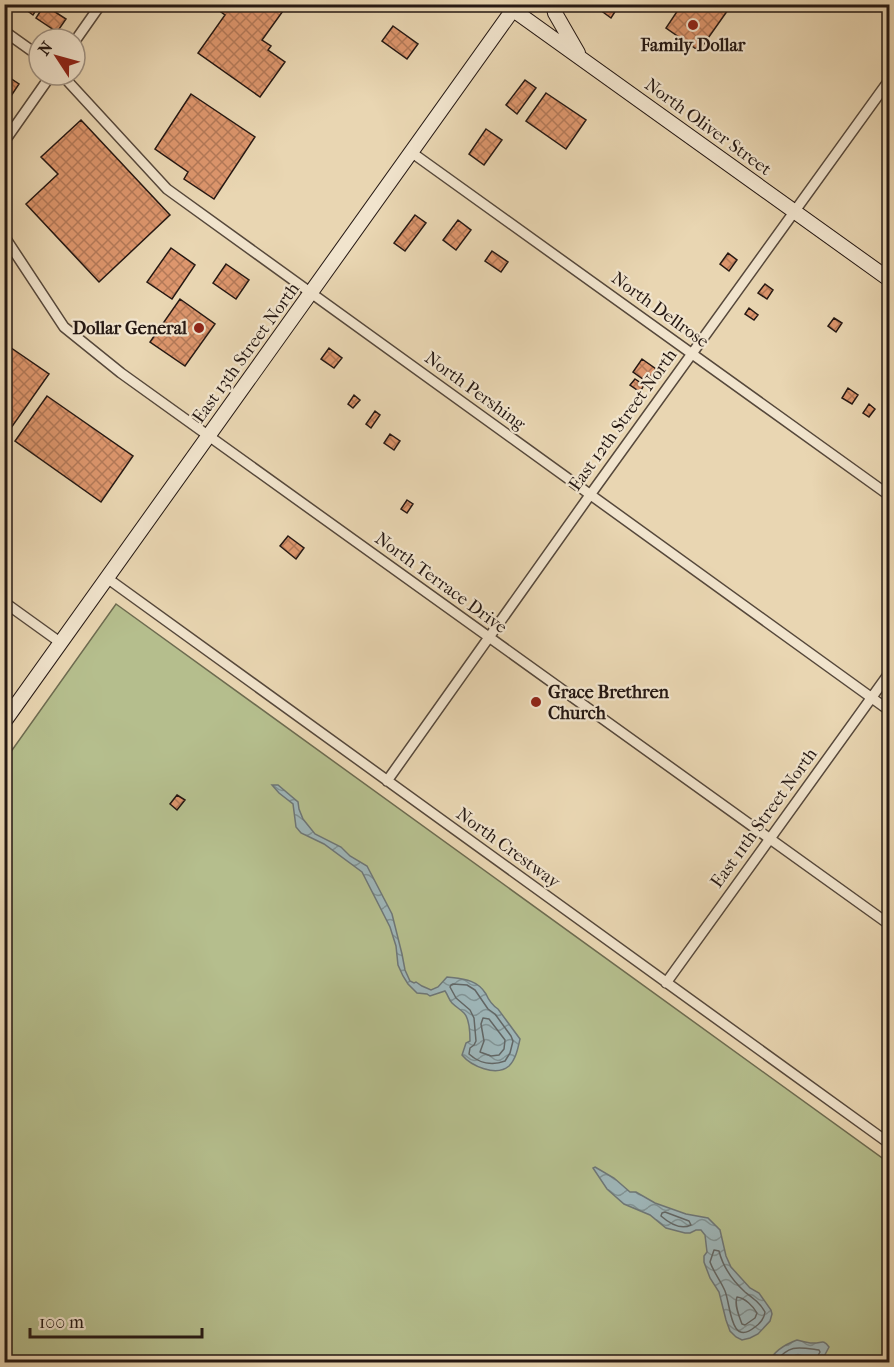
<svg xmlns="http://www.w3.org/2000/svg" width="894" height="1367" viewBox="0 0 894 1367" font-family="'IM FELL French Canon',serif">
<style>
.green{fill:#b5be8d;stroke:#6d6b50;stroke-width:1.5}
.water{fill:url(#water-waves);stroke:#6e7777;stroke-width:1.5}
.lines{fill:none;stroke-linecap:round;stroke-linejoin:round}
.shore{stroke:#626766;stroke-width:1.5}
.building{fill:url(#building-cross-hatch);stroke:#251813;stroke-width:1.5}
.minor-casing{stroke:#56483b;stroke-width:12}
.secondary-casing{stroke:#251813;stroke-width:16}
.minor{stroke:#f1e4cd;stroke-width:9}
.secondary{stroke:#f1e4cd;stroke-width:14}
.poi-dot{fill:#8f2418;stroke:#f1e4cd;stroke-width:2}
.labels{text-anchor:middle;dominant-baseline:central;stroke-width:4.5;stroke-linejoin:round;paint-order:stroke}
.poi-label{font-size:18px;font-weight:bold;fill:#251813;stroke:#f1e4cd}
.street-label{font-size:18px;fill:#251813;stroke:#f1e4cd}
</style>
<defs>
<pattern id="water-waves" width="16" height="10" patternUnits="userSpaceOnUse" patternTransform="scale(1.5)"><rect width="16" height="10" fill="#9eb6b9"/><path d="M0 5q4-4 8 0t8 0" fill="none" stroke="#819395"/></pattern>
<pattern id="building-cross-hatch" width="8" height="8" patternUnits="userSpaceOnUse" patternTransform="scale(1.5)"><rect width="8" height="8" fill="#dd966d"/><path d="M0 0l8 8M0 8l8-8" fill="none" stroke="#b37958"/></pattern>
</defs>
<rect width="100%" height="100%" fill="#e9d6b2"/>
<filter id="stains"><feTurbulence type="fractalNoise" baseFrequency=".00333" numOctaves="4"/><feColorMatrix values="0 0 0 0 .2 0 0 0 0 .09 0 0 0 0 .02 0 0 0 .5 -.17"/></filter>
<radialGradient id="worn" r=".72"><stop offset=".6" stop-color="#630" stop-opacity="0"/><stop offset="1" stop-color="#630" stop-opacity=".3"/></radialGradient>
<path class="green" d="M116,604L889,1163V1362H5V760Z"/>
<path class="water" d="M272,785H278L298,802L299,809L303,819L315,834L341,847L350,856L367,866L392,914L402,954L405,970L410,981L414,983L416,982L422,986L431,990L438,987L447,977C463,979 477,979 486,994C489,1001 492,1005 498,1009L520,1039C518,1048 516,1059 509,1066C496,1077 471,1066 462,1055L466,1043L470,1041C470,1033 469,1018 464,1013C460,1009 456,1007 452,1003C449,1000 448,995 445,991L430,996L427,994L417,993L408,984L403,976L398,965L396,946L390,927L362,872L324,844L301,833L296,827L293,804L279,793Z
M595,1167L614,1178L630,1192H636L655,1203L686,1214L708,1218L720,1230L726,1256L731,1267L750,1288L759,1293L771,1310L772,1314L770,1321L758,1334L750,1338L742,1340L736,1337L730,1331L726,1320L719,1292L710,1278L704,1262V1256L707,1252L705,1235L701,1230H696L690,1233H685L666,1228L650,1215L624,1204L607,1189L593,1168Z
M797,1340C802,1341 807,1343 812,1343C821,1344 823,1338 829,1347L821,1362H769C774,1351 786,1344 797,1340Z"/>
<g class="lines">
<path class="shore" d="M453,984L467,985L475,990L488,1009L495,1014L511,1036L513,1041L510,1053L505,1061C492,1066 479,1063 469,1054L470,1048L474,1045L476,1041L474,1018L470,1010L456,998L450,987L451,985Z
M483,1018L489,1019L505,1040L504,1049L499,1055L491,1056L480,1052L484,1041L481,1024Z
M665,1212L689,1221L691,1225C681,1230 669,1223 661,1216L662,1213Z
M714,1250L719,1251C723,1267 733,1281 745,1292C753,1298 760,1303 765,1312C764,1319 761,1323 755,1327C730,1347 731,1306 725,1291C721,1281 714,1273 710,1262Z
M737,1297C745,1298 753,1306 757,1313L755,1318L745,1325L742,1324C739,1316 734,1304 737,1297Z
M775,1362C790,1344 798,1347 819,1350L820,1352L816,1359V1362"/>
</g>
<path class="building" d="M18,4H40L33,15Z
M45,4H56L52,10L66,19L57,32L36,18Z
M210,4H288L262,40L271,46L268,50L285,62L260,97L198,53L225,15Z
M592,4H620L611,18Z
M682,4H727L730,7L699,51L666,28Z
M393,26L418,44L407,59L382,41Z
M4,74L19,84L11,96L4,92Z
M525,80L536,88L517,114L506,105Z
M546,93L586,120L566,149L526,121Z
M191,94L255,137L214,199L184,179L188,172L155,149Z
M81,120L170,215L99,282L26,204L58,174L41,157Z
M486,129L502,140L484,165L469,154Z
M415,215L426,223L405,251L394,243Z
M458,220L471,230L456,250L443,240Z
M171,248L195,265L172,299L147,282Z
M492,251L508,262L501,272L485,261Z
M728,253L737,260L729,271L720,264Z
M226,264L249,280L236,299L213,283Z
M765,284L773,290L767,299L758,293Z
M180,299L215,324L185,366L150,342Z
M749,308L758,315L754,320L745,314Z
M834,318L842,323L836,332L828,326Z
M4,343L49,374L4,438Z
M329,348L342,358L334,368L321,359Z
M642,359L656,369L647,382L633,372Z
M635,379L644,385L640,392L630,385Z
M848,388L858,395L852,404L842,398Z
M354,395L360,400L353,408L348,404Z
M47,396L133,456L101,502L15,441Z
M869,404L875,409L869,417L863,413Z
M375,411L380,415L371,428L366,424Z
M390,434L400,441L394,450L384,443Z
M407,500L413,504L407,513L401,509Z
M288,536L304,548L296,559L280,546Z
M177,795L185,800L177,810L170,804Z"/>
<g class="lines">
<g class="minor-casing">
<path id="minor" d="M4,31L39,56
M75,41L101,4
M62,75L167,189L890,711
M4,142L51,75
M411,152L890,496
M4,236L64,327L121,373L890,925
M107,578L890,1144
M4,602L61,643
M387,781L590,495L890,79
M666,983L890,672"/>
</g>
<g class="secondary-casing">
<path id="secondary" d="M505,4L890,280
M553,4L555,13L578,53
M4,722L517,4"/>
</g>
<use href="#minor" class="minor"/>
<use href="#secondary" class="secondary"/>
</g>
<g class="poi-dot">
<circle cx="693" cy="25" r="6"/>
<circle cx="199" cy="328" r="6"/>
<circle cx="536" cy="702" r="6"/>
</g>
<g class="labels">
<g class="poi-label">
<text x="693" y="45">Family Dollar</text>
<text x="187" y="328" text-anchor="end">Dollar General</text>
<text x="548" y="692" text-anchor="start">Grace Brethren<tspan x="548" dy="21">Church</tspan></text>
</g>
<g class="street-label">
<text transform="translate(708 127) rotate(36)">North Oliver Street</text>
<text transform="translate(660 310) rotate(36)">North Dellrose</text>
<text transform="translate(246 353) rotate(-54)">East 13th Street North</text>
<text transform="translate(475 391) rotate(36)">North Pershing</text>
<text transform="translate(623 420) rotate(-54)">East 12th Street North</text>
<text transform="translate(441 583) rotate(36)">North Terrace Drive</text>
<text transform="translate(764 818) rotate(-54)">East 11th Street North</text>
<text transform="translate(508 848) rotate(36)">North Crestway</text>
</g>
</g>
<rect width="894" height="1367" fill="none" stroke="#e9d6b2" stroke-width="24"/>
<rect x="6" y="6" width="882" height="1355" fill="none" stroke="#251813" stroke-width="3"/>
<rect x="12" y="12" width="870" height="1343" fill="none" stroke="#251813" stroke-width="1.5"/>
<g transform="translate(57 57) rotate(306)"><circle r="28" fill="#f1e4cd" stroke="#9f9283" stroke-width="1.5"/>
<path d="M0-4.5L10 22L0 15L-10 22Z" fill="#8f2418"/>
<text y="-9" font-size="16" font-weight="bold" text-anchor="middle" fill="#251813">N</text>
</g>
<path d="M30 1328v9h172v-9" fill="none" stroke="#251813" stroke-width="3"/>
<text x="39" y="1328" font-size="18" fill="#251813" stroke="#f1e4cd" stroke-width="4.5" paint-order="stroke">100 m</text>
<rect width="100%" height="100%" filter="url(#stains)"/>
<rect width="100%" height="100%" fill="url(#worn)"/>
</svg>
